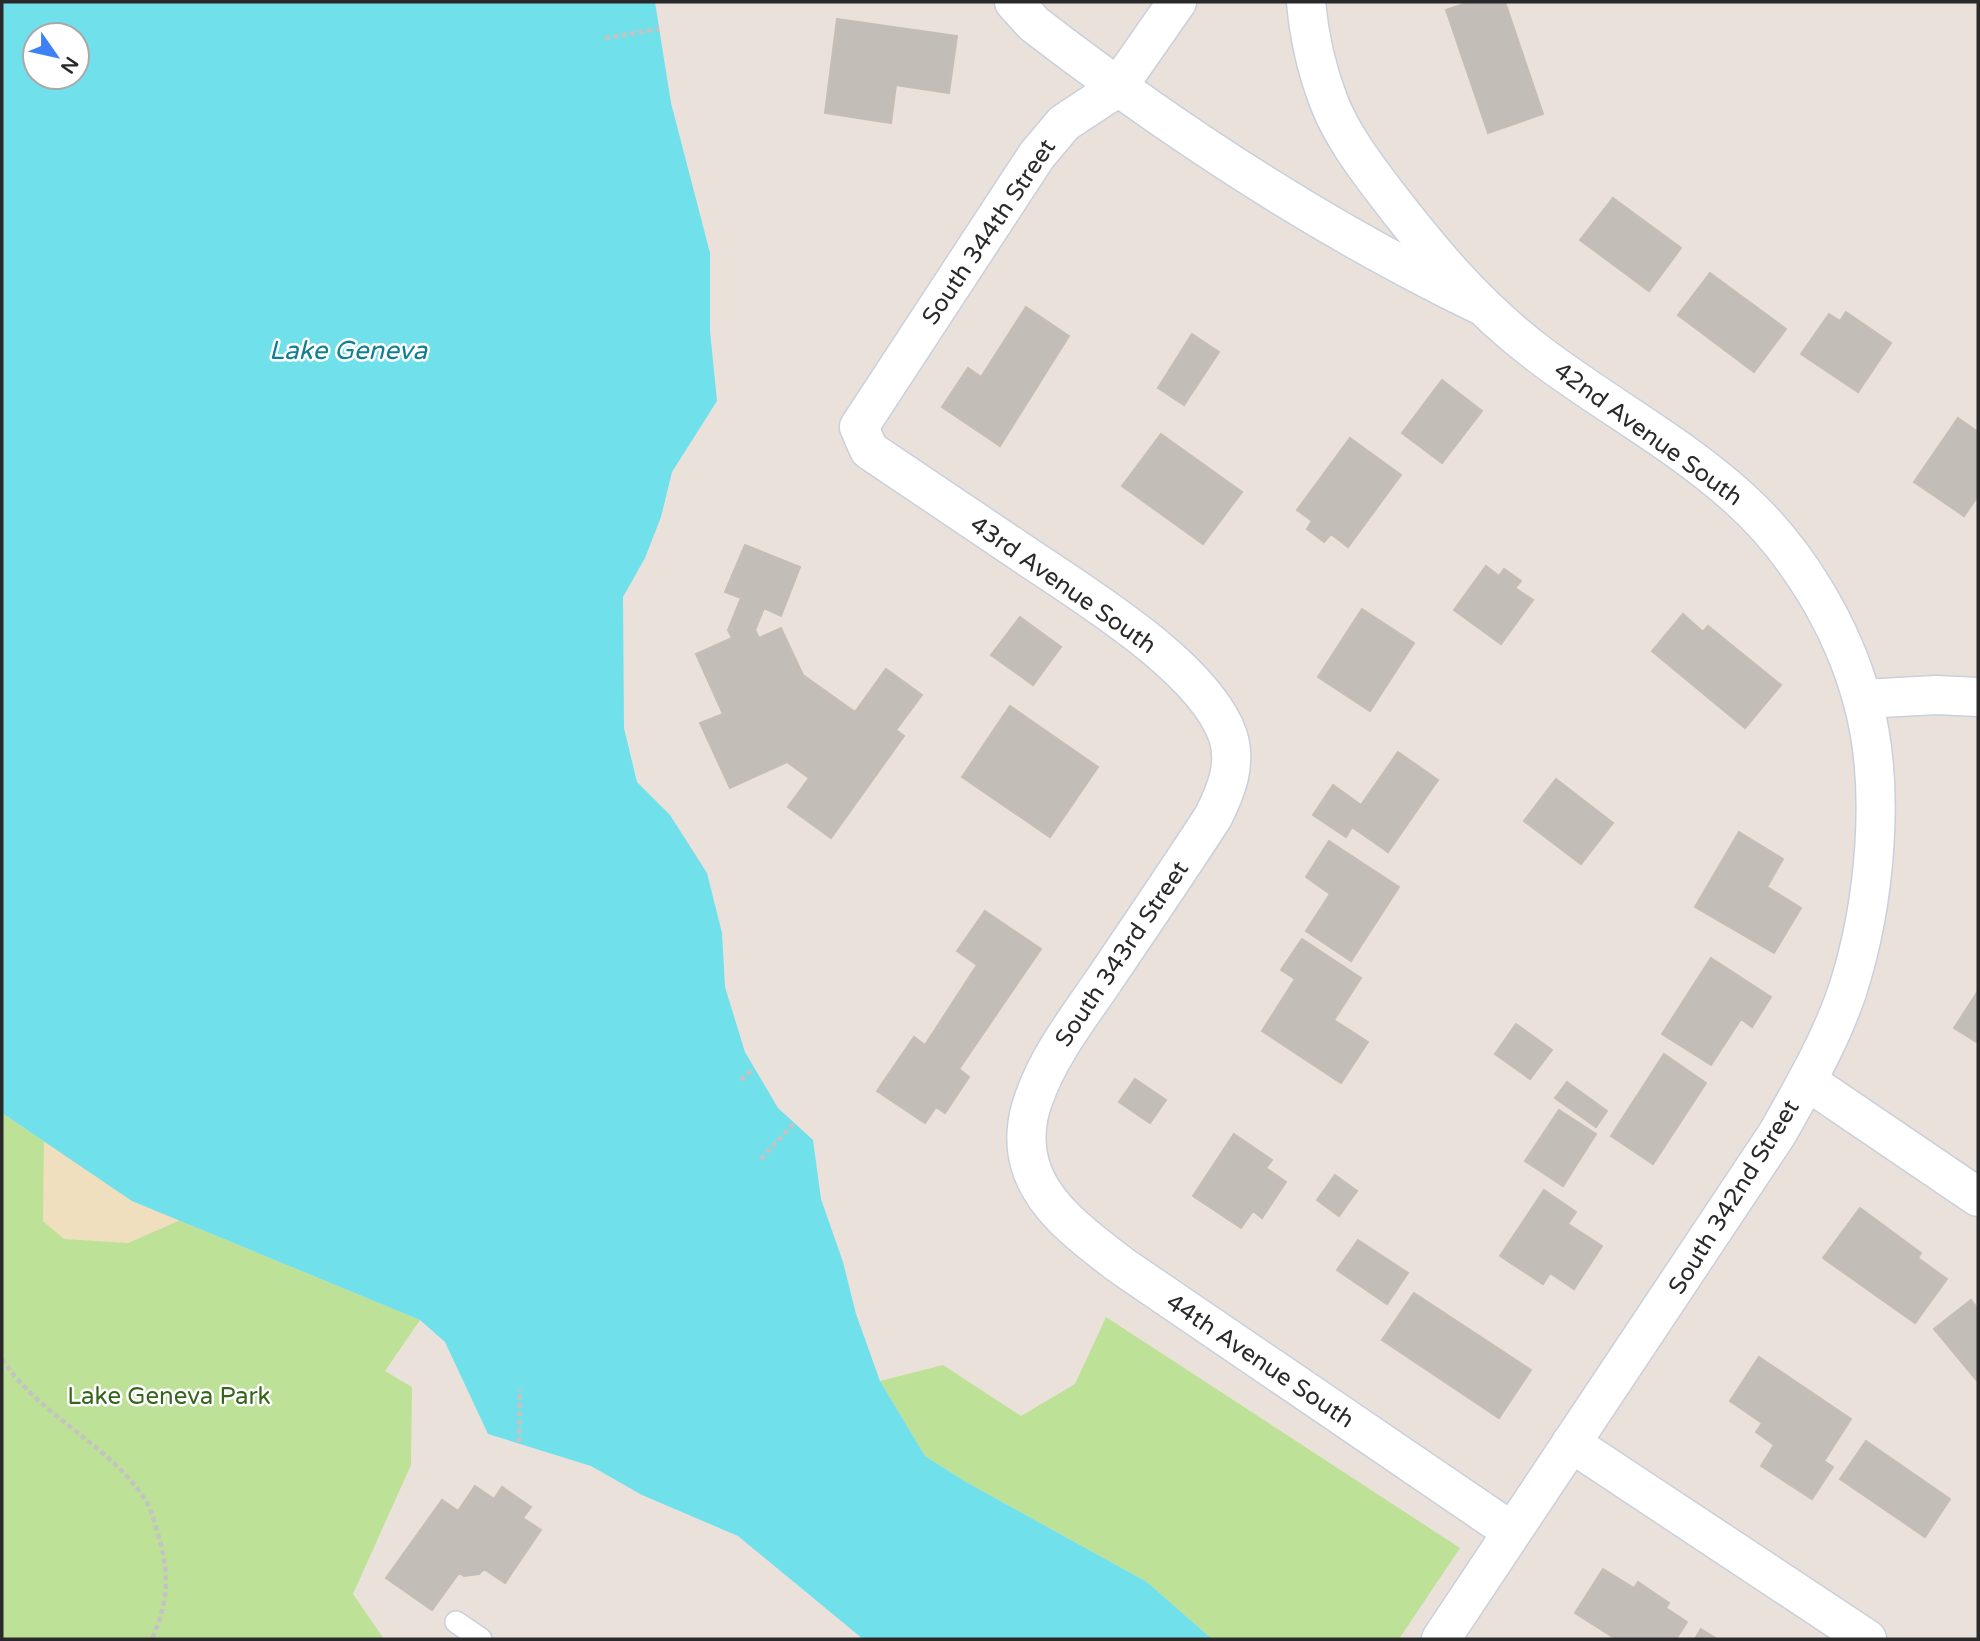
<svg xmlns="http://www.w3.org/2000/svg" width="1980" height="1641" viewBox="0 0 1980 1641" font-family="'Varela Round',sans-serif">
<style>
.green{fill:#bee198}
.sand{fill:#f0dfbe}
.water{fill:#70e0eb;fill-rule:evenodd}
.building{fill:#c3bdb7;stroke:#c6bdb5;stroke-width:2}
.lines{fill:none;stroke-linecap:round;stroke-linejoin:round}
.lane-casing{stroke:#c9d0db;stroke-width:24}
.street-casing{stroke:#c9d0db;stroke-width:41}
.secondary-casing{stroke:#c9d0db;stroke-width:41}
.path{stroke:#c3c3c3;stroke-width:4.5;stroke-dasharray:5 3.5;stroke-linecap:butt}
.lane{stroke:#fff;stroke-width:21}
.street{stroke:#fff;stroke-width:38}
.secondary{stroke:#fff;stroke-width:38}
.labels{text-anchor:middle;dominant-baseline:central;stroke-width:5;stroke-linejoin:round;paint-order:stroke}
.street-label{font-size:24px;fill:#292929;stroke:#fff}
.park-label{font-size:24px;fill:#37641b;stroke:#fff}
.water-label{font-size:26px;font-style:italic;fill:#107f95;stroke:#fff}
</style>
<rect width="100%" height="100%" fill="#ebe1db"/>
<path class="green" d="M2,1113L132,1201L420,1320L385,1371L412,1387L411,1465L353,1594L384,1639H2Z
M1106,1317L1460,1548L1399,1639H1212L1147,1582L966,1482L925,1456L880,1381L943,1365L1021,1416L1075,1384Z"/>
<path class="sand" d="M44,1141L132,1201L181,1220L128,1243L64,1239L43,1221Z"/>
<path class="water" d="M2,2H655L671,103L710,253V331L717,401L672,472L661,517L645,558L623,597L624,728L637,782L670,815L707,873L722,933L725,987L745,1052L778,1108L813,1140L821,1199L843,1262L856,1314L880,1381L925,1456L966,1482L1147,1582L1212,1639H863L738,1536L642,1495L591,1466L488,1434L445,1342L420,1320L132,1201L2,1113ZM35,35H77V77H35Z"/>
<path class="building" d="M1470,2H1505L1543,114L1488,133L1446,10Z
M837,19L957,36L949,93L896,85L891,123L825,113Z
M1613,198L1681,248L1649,291L1580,240Z
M1710,273L1786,329L1754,372L1678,315Z
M1026,307L1069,336L1000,446L942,407L968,368L981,377Z
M1846,312L1891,343L1858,392L1801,354L1829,314L1840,321Z
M1192,334L1219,352L1184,405L1158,388Z
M1442,380L1482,411L1442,463L1402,433Z
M1958,418L1978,432V496L1964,516L1914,482Z
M1161,434L1242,492L1203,544L1122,486Z
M1350,438L1401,475L1348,547L1331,534L1324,542L1307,529L1312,521L1297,510Z
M745,545L800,567L781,616L764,608L755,630L759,638L781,628L803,675L855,712L886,669L922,695L896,730L904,736L831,838L788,807L809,778L787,762L730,788L700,723L723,714L696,654L732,638L728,630L741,598L725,592Z
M1486,566L1499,576L1504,569L1521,581L1515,588L1533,600L1501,644L1454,610Z
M1362,609L1414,643L1370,711L1318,677Z
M1683,614L1703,632L1708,626L1781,685L1745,728L1652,651Z
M1020,617L1061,647L1033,685L991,655Z
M1010,706L1098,767L1050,837L962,777Z
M1398,752L1438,780L1388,852L1352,827L1346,837L1313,815L1333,785L1361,805Z
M1556,779L1613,823L1581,864L1524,821Z
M1739,832L1783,859L1767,887L1801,908L1774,953L1695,907Z
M1329,841L1399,887L1351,961L1306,931L1330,894L1306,877Z
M985,911L1041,949L959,1069L969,1077L945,1113L936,1107L925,1123L877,1091L914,1037L925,1045L977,965L957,951Z
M1302,939L1361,978L1334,1020L1368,1042L1341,1083L1262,1031L1295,979L1281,970Z
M1711,958L1771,997L1752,1027L1741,1019L1711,1065L1662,1034Z
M1978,991V1043L1954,1028Z
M1516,1024L1552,1050L1530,1079L1495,1054Z
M1664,1054L1706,1083L1653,1164L1611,1136Z
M1135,1079L1166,1100L1150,1123L1119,1102Z
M1567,1082L1607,1111L1596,1127L1555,1098Z
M1559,1110L1596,1134L1563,1186L1525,1161Z
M1234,1134L1272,1160L1266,1168L1286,1182L1262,1218L1253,1211L1241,1228L1193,1196Z
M1335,1175L1357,1191L1339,1216L1317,1200Z
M1544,1190L1576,1212L1568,1224L1602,1246L1574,1289L1550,1273L1543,1284L1500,1256Z
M1860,1208L1921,1253L1918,1258L1947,1279L1915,1323L1823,1258Z
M1358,1240L1408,1273L1387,1304L1337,1270Z
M1414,1293L1531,1370L1499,1418L1382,1340Z
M1971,1300L1978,1309V1382L1934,1329Z
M1759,1357L1851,1419L1824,1461L1833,1467L1812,1499L1761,1466L1774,1445L1756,1432L1762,1423L1730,1401Z
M1866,1441L1950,1499L1925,1537L1840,1479Z
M475,1486L494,1499L502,1487L531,1507L523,1518L541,1530L505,1583L484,1569L479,1574L464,1576L459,1573L432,1610L386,1578L442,1500L458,1511Z
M1603,1569L1634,1588L1638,1582L1669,1603L1666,1608L1687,1622L1676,1639H1616L1575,1613Z
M1701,1629L1717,1639H1695Z"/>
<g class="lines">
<g class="lane-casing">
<path id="lane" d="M456,1622L481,1639"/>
</g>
<g class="street-casing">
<path id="street" d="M1014,2L1034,24C1173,131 1319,227 1478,304
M1177,2L1117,88L1064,123L1037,155L859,427L869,450C919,484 969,517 1019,551C1079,592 1204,666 1228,736C1237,765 1226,791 1213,817C1176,874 1138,930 1100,986C1075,1022 1047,1059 1033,1101C1026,1120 1024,1144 1030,1164C1042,1208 1088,1240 1122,1266L1511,1531
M1863,699L1936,695L1978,697
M1807,1081L1978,1197
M1571,1443L1867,1639"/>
</g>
<g class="secondary-casing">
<path id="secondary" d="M1306,2C1309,35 1317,71 1329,102C1342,136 1366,167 1388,196C1435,257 1478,308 1540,355C1606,405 1680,444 1741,500C1797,551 1842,626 1862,699C1887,786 1875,906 1847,992C1830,1042 1803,1088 1777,1134L1441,1639"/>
</g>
<path class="path" d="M605,38L659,29
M741,1080L754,1068
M761,1159L794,1123
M2,1359C39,1416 110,1444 146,1501C153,1512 156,1529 160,1541C170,1578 167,1605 152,1639
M519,1442L520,1389"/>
<use href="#lane" class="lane"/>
<use href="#street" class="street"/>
<use href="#secondary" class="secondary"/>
</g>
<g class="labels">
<g class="street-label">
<text transform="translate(989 232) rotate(-56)">South 344th Street</text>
<text transform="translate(1648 434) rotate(36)">42nd Avenue South</text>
<text transform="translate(1063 585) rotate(35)">43rd Avenue South</text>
<text transform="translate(1122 954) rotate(-56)">South 343rd Street</text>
<text transform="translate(1734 1197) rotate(-58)">South 342nd Street</text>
<text transform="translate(1260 1361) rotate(34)">44th Avenue South</text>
</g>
<g class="park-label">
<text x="169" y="1396">Lake Geneva Park</text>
</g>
<g class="water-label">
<text x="348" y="350">Lake Geneva</text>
</g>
</g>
<rect width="1980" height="1641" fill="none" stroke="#292929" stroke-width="7"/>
<g transform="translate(56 56) rotate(124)"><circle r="33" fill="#ffffff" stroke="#a9a9a9" stroke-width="2"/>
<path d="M0-5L12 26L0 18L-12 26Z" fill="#3e81f5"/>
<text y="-10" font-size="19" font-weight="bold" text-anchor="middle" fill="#292929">N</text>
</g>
</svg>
